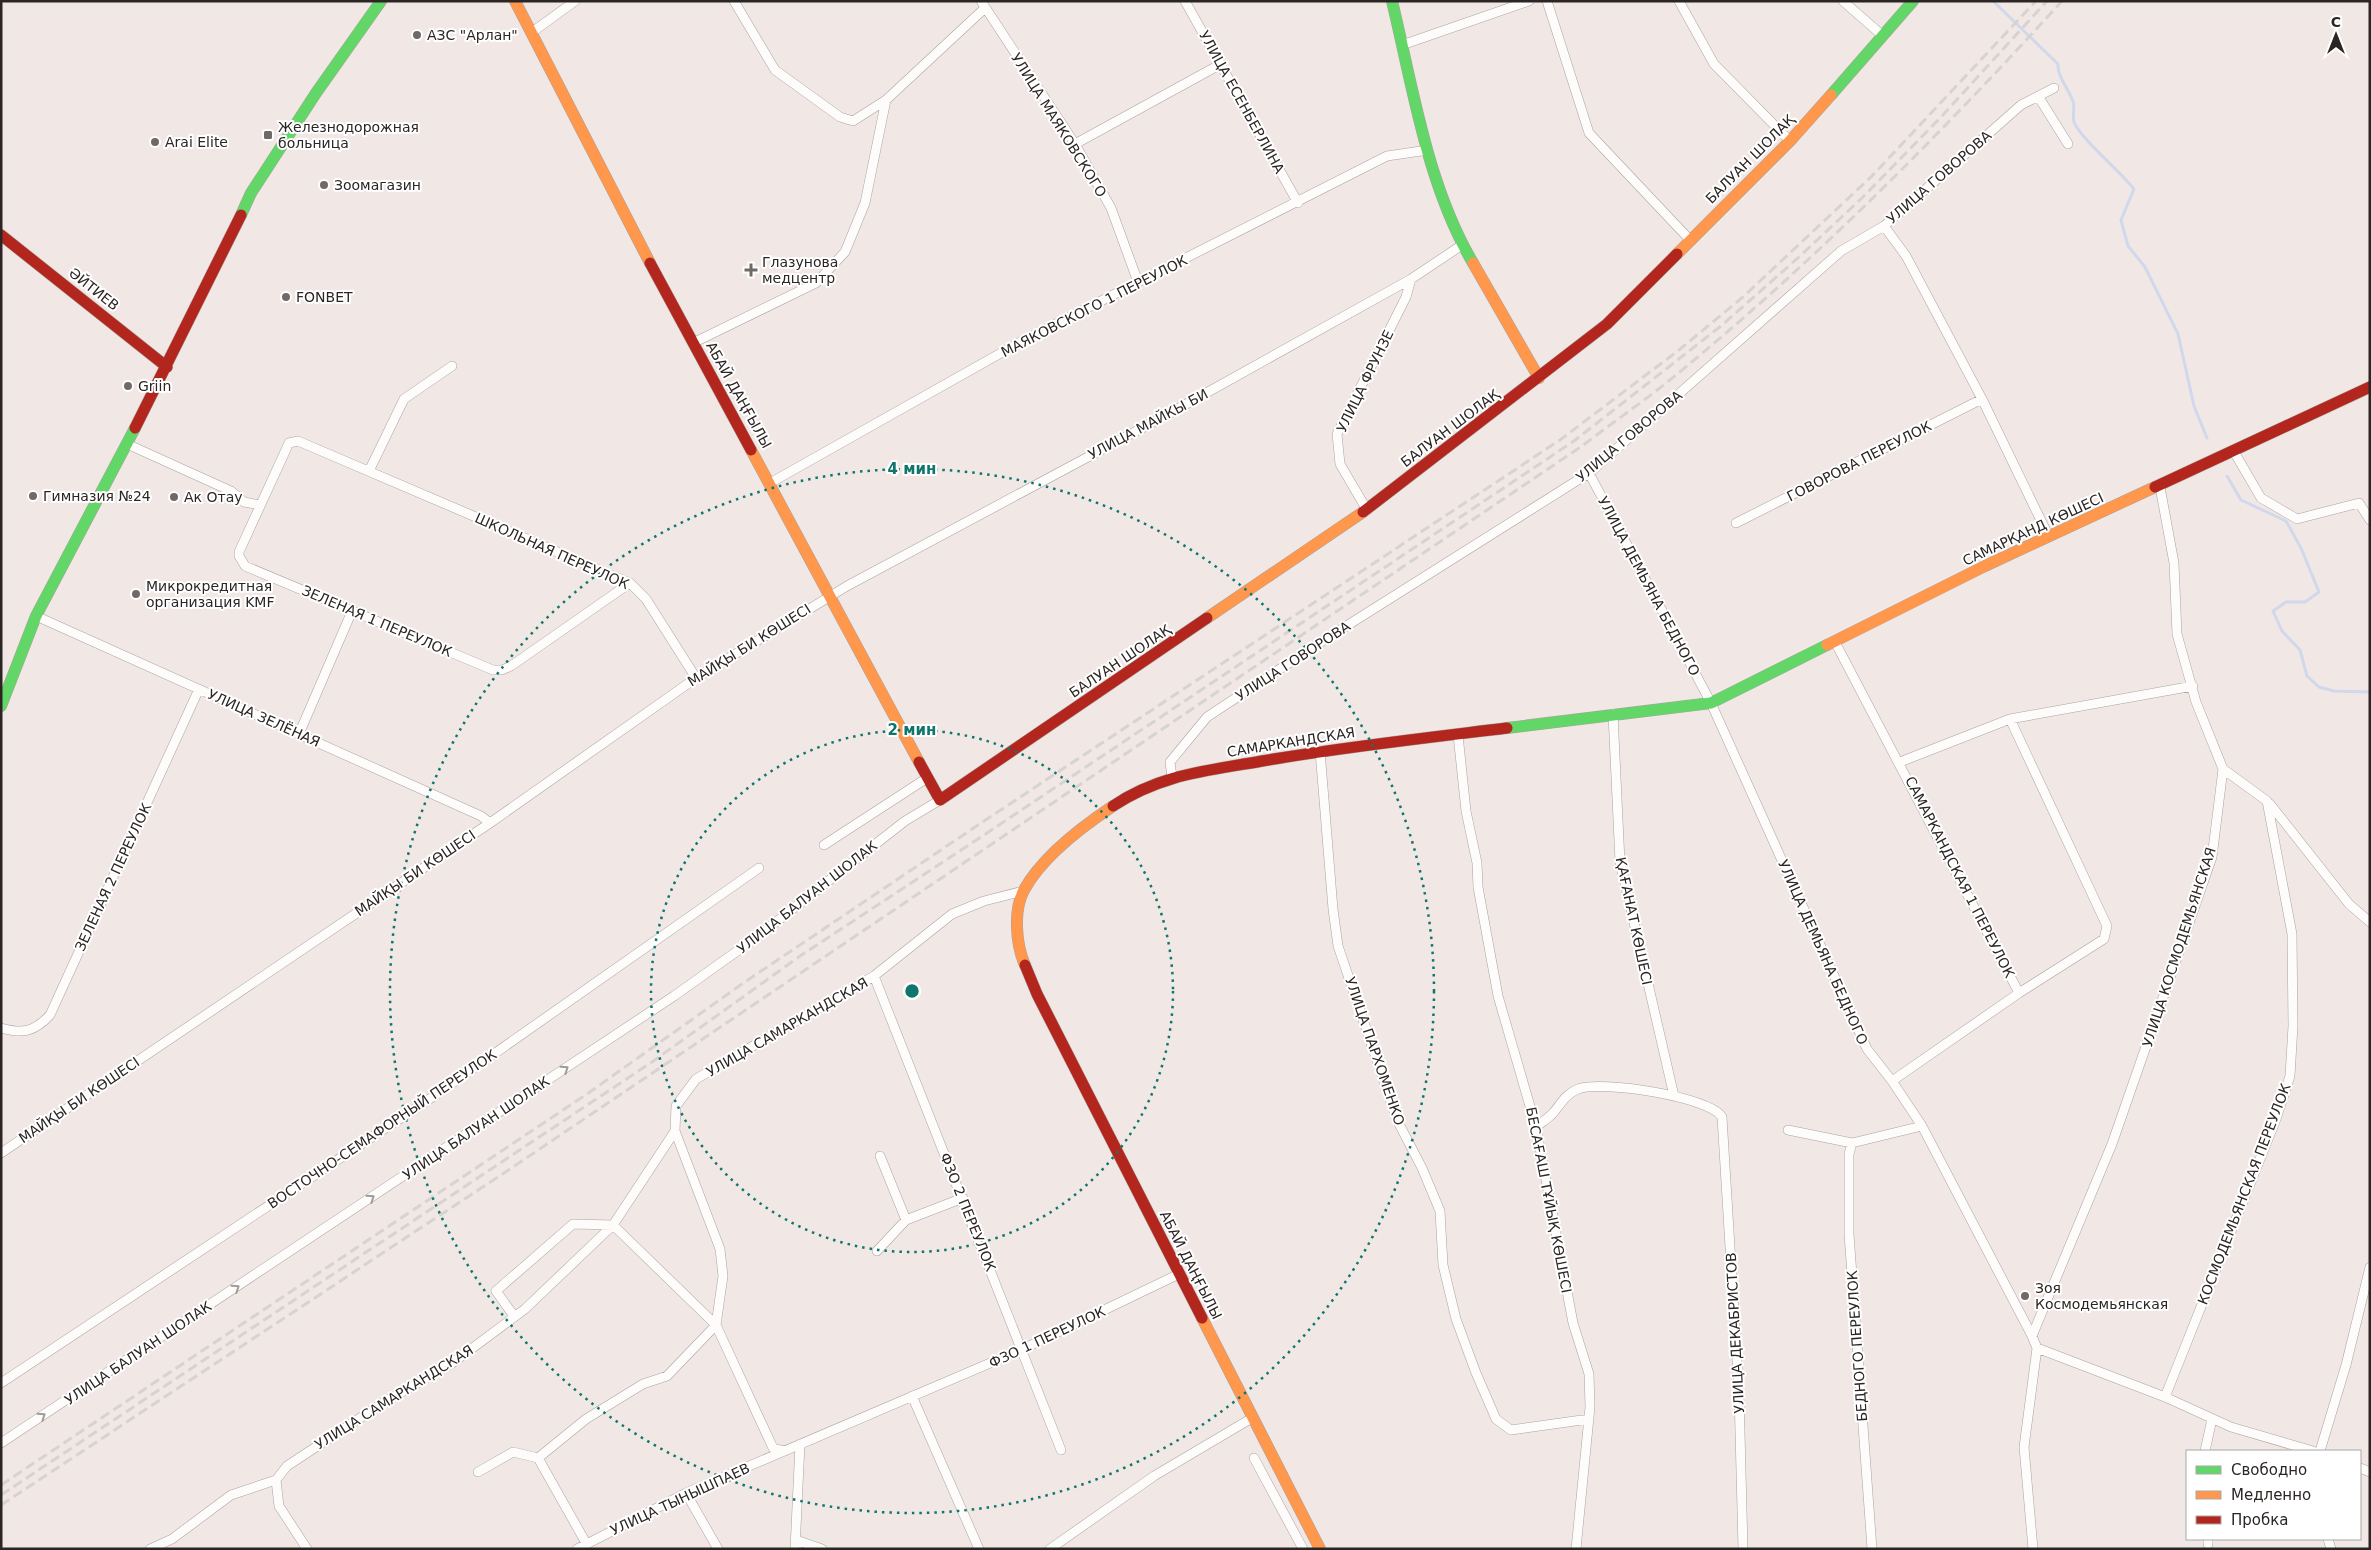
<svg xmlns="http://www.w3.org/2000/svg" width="2371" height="1550" viewBox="0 0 2371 1550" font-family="'DejaVu Sans',sans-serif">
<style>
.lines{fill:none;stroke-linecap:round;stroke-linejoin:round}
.stream{stroke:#d1d8eb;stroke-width:3}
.street-casing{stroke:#a9a3a0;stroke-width:10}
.fast-casing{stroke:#a9a3a0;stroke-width:12}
.slow-casing{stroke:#a9a3a0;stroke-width:12}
.jam-casing{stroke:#a9a3a0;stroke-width:12}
.street{stroke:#fdfcfb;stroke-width:9}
.fast{stroke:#63d668;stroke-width:11}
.slow{stroke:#ff974d;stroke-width:11}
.jam{stroke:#b3261e;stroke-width:11}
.rail{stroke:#d6d3d2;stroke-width:3;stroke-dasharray:10 5;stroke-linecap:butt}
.oneway{stroke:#9e9b9a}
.ring{fill:none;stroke:#0f766e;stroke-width:2.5;stroke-dasharray:2.5 5}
.poi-dot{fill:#706967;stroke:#fff;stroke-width:2}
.labels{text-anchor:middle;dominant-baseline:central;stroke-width:4;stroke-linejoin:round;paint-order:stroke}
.poi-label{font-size:14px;fill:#2b2523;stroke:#fff;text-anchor:start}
.street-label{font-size:14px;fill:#2b2523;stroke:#fff}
.centre{fill:#0f766e;stroke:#fff;stroke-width:2.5}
.ring-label{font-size:15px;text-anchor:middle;font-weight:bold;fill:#0f766e;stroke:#fff;stroke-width:4;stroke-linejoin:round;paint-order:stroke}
</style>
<rect width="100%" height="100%" fill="#f1e8e5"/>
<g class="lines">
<path class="stream" d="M1993,1L2058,64C2057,76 2068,88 2072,99C2076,106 2072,115 2074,122C2080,138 2121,172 2134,189L2121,220L2128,246L2145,267L2178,334L2194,406L2207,438
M2227,476L2241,500L2286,521L2301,548L2319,592L2305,602H2286L2273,611L2282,631L2300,650L2307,676L2319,687L2334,691L2370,692"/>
<g class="street-casing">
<path id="street" d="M981,1L1075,144L1111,208L1138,282
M1185,1L1298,203
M1547,1L1589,133L1691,241
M1679,1L1714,64L1790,141
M1843,1L1883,36
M531,33L575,1
M1402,45L1529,1
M2038,96L2068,144
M886,100L985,8
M1075,144L1221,64
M1884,226L1906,256L1982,399L2049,537
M693,343L816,283L845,252L865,203L886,100L853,121L840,117L775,70L734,1
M127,444L231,491L244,502L260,505
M2233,450L2261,498L2297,519L2359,503L2370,520
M369,471L404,399L452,366
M1589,473L1711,703L1867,1049L1892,1081L1922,1126L2032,1336L2037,1348L2024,1447L2033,1549
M770,483L1024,340L1387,156L1428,150
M1367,510L1340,464L1337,434L1406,297L1411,279
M1736,523L1982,399
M630,583L511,666L502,670H493L245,566L239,556V552L289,443L298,441L630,583L646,599L696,678
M36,616L481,816L490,823
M1835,642L2019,993
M1613,714L1620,862L1674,1096
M299,734L352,611
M1458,735L1466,811L1477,863L1478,887L1498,996L1536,1127L1573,1323L1589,1374L1590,1407L1576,1549
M1320,751L1333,909L1338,946L1397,1120L1422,1168L1440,1211L1443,1265L1456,1319L1476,1373L1496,1419L1511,1430L1589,1419
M1900,762L2010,719L2193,686
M1172,777L1170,762L1207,717L1321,642L1589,473L1841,251L1884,226L2021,105L2054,88
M2270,804L2349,904L2370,922
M824,845L927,778
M874,976L1061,1450
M1,1028C23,1034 34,1032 50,1015L199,689
M1892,1081L2019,993L2104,939L2107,926L2010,719
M1536,1127C1542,1122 1549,1118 1554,1112C1562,1102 1566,1094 1578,1089C1601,1080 1711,1097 1722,1117L1739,1393L1743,1549
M1788,1130L1852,1143L1922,1126
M1852,1143L1849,1154V1234L1872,1549
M1,1153L490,823L696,678L847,586L1172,412L1411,279L1462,245
M880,1156L906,1220
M877,1251L906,1220L963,1198
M514,1316L496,1291L573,1224L613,1225L716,1325L773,1448L785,1451
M2032,1336L2112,1144L2212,857L2223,769L2196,702L2177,634L2174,563L2160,487
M2037,1348L2165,1397L2231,1427L2313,1451
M1,1383L434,1096L759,868
M912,1396L979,1549
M2165,1397L2276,1119L2290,1076L2293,1026L2292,934L2267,801L2223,769
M1,1443L674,996L757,937L905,821L940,800
M2205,1451L2212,1419
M2320,1451L2346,1365L2370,1267
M538,1458L586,1419L643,1384L667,1376L716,1325L723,1276L720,1249L675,1131
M1254,1458L1303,1549
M2360,1468L2370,1472
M478,1472L513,1452L538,1458L586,1543
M276,1480L279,1506L307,1549
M686,1493L718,1549
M2208,1539V1544
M2328,1539L2331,1549
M796,1540L822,1549
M150,1549L172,1539L231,1495L276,1480L287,1466L386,1401L451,1364L525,1309L613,1225L675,1131L676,1106L696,1079L874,976L952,914L984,901L1023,891
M577,1549L686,1493L1023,1349L1179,1274
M795,1549L800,1444
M1050,1549L1154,1476L1252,1418"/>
</g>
<g class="fast-casing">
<path id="fast" d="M1392,1C1413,88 1427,185 1473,263
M1831,95L1913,1
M241,215L251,193L316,93L381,1
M1,706L36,616L135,428
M1507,728L1711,703L1827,645"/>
</g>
<g class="slow-casing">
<path id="slow" d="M515,1L650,263
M1677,254L1790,141L1831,95
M1473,263L1539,378
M751,450L919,762
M1207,618L1363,512
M1827,645L1985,566L2155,487
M1025,965C1016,945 1013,910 1024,890C1042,857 1083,826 1113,806
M1202,1318L1320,1549"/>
</g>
<g class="jam-casing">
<path id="jam" d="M1,235L167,367
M650,263L751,450
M135,428L241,215
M2155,487L2370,387
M1363,512L1607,324L1677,254
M919,762L940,800L1207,618
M1113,806C1161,774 1207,771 1262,761C1343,747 1425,738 1507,728
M1025,965L1037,994L1202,1318"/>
</g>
<use href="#street" class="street"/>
<use href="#fast" class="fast"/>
<use href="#slow" class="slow"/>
<use href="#jam" class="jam"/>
<path class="rail" d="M1,1485L587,1094L742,984L981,823L1560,440L1679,350L1743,297L1872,176L2036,1
M1,1495L652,1062L803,954L987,833L1574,441L1721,326L1799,257L1863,197L1942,116L2047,1
M1,1505L510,1169L1582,446C1613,422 1646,400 1676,375C1815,261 1941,134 2062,1"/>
</g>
<defs><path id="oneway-chevron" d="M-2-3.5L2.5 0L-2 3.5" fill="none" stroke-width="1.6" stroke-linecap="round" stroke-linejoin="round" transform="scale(1.25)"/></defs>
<g class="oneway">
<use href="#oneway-chevron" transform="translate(565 1069) rotate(-34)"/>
<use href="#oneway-chevron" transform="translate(371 1198) rotate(-34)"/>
<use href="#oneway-chevron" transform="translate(236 1288) rotate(-34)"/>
<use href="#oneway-chevron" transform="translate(42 1416) rotate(-34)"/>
</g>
<g class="ring">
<circle cx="912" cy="991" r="261"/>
<circle cx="912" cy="991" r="522"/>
</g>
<g class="poi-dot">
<circle cx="417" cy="35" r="5"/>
<rect x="263" y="130" width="10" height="10" rx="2.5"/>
<circle cx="155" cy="142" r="5"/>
<circle cx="324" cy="185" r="5"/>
<path d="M748.5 262.5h5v5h5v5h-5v5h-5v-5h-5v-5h5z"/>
<circle cx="286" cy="297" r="5"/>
<circle cx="128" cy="386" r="5"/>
<circle cx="33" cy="496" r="5"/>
<circle cx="174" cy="497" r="5"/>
<circle cx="136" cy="594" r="5"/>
<circle cx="2025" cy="1296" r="5"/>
</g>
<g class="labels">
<g class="poi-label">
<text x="427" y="35">АЗС "Арлан"</text>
<text x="278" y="127">Железнодорожная<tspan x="278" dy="16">больница</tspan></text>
<text x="165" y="142">Arai Elite</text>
<text x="334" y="185">Зоомагазин</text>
<text x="762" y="262">Глазунова<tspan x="762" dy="16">медцентр</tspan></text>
<text x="296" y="297">FONBET</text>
<text x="138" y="386">Griin</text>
<text x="43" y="496">Гимназия №24</text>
<text x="184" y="497">Ак Отау</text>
<text x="146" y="586">Микрокредитная<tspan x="146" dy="16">организация KMF</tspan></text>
<text x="2035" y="1288">Зоя<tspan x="2035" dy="16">Космодемьянская</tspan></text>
</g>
<g class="street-label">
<text transform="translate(1242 102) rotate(61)">УЛИЦА ЕСЕНБЕРЛИНА</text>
<text transform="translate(1059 125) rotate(58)">УЛИЦА МАЯКОВСКОГО</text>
<text transform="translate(1750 159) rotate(-45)">БАЛУАН ШОЛАҚ</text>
<text transform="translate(1939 177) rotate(-41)">УЛИЦА ГОВОРОВА</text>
<text transform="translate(94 289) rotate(38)">ӘЙТИЕВ</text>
<text transform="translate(1094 306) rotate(-27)">МАЯКОВСКОГО 1 ПЕРЕУЛОК</text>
<text transform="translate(1365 381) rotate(-64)">УЛИЦА ФРУНЗЕ</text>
<text transform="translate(739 395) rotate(61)">АБАЙ ДАҢҒЫЛЫ</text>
<text transform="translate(1148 424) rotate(-28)">УЛИЦА МАЙКЫ БИ</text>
<text transform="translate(1450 428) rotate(-37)">БАЛУАН ШОЛАҚ</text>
<text transform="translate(1629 436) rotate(-40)">УЛИЦА ГОВОРОВА</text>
<text transform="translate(1859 461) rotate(-27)">ГОВОРОВА ПЕРЕУЛОК</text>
<text transform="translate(2033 529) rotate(-25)">САМАРҚАНД КӨШЕСІ</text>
<text transform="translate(552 551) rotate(24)">ШКОЛЬНАЯ ПЕРЕУЛОК</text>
<text transform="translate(1649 586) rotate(62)">УЛИЦА ДЕМЬЯНА БЕДНОГО</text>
<text transform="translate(377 621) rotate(23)">ЗЕЛЕНАЯ 1 ПЕРЕУЛОК</text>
<text transform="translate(749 645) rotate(-32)">МАЙҚЫ БИ КӨШЕСІ</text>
<text transform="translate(1120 661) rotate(-34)">БАЛУАН ШОЛАҚ</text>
<text transform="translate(1293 661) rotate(-33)">УЛИЦА ГОВОРОВА</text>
<text transform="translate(264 718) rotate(24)">УЛИЦА ЗЕЛЁНАЯ</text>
<text transform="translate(1291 742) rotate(-9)">САМАРКАНДСКАЯ</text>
<text transform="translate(415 873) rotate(-34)">МАЙҚЫ БИ КӨШЕСІ</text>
<text transform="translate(113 877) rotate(-65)">ЗЕЛЕНАЯ 2 ПЕРЕУЛОК</text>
<text transform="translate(1960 877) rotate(63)">САМАРКАНДСКАЯ 1 ПЕРЕУЛОК</text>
<text transform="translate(807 897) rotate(-38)">УЛИЦА БАЛУАН ШОЛАК</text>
<text transform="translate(1634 921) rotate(78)">ҚАҒАНАТ КӨШЕСІ</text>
<text transform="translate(2179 947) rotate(-72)">УЛИЦА КОСМОДЕМЬЯНСКАЯ</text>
<text transform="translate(1823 952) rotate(66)">УЛИЦА ДЕМЬЯНА БЕДНОГО</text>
<text transform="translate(787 1027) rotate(-30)">УЛИЦА САМАРКАНДСКАЯ</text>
<text transform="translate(1375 1051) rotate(71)">УЛИЦА ПАРХОМЕНКО</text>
<text transform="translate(79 1100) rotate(-34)">МАЙҚЫ БИ КӨШЕСІ</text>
<text transform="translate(476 1128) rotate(-34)">УЛИЦА БАЛУАН ШОЛАК</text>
<text transform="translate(382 1129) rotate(-34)">ВОСТОЧНО-СЕМАФОРНЫЙ ПЕРЕУЛОК</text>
<text transform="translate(2244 1194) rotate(-69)">КОСМОДЕМЬЯНСКАЯ ПЕРЕУЛОК</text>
<text transform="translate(1549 1200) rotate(79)">БЕСАҒАШ ТҰЙЫҚ КӨШЕСІ</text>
<text transform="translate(968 1212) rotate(68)">ФЗО 2 ПЕРЕУЛОК</text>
<text transform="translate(1191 1265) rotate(63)">АБАЙ ДАҢҒЫЛЫ</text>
<text transform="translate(1735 1333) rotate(-93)">УЛИЦА ДЕКАБРИСТОВ</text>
<text transform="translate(1047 1337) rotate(-25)">ФЗО 1 ПЕРЕУЛОК</text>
<text transform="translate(1857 1346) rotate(-94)">БЕДНОГО ПЕРЕУЛОК</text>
<text transform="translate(138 1353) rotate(-34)">УЛИЦА БАЛУАН ШОЛАК</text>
<text transform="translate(394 1397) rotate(-32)">УЛИЦА САМАРКАНДСКАЯ</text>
<text transform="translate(680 1499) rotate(-25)">УЛИЦА ТЫНЫШПАЕВ</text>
</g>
</g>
<circle cx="912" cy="991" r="8" class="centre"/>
<g class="ring-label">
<text x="912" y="474">4 мин</text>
<text x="912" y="735">2 мин</text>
</g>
<rect width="2371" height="1550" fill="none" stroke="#2b2523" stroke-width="5"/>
<rect x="2186" y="1450" width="175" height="90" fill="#ffffff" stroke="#aaa8a7"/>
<rect x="2196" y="1466" width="25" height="8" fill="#63d668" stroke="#aaa8a7"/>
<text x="2231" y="1475" font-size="15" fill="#2b2523">Свободно</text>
<rect x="2196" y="1491" width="25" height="8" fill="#ff974d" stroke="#aaa8a7"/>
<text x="2231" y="1500" font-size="15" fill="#2b2523">Медленно</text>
<rect x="2196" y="1516" width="25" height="8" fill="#b3261e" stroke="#aaa8a7"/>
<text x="2231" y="1525" font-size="15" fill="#2b2523">Пробка</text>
<g transform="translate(2336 35)" stroke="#ffffff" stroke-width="4" paint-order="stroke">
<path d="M0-4L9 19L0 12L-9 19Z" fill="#2b2523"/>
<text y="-8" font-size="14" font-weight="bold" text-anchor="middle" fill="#2b2523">С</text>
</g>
</svg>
